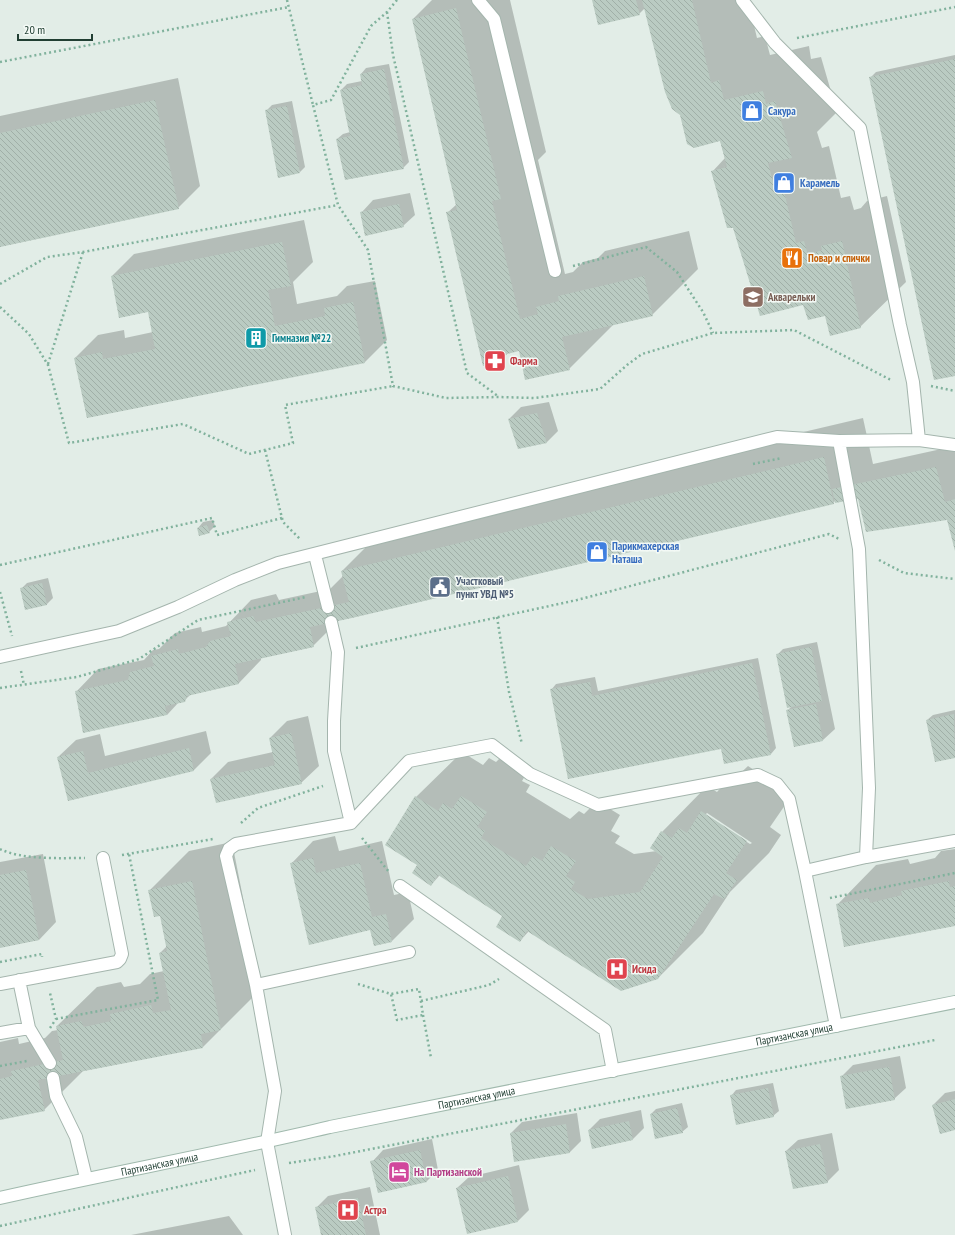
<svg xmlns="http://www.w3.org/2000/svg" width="955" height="1235" viewBox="0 0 955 1235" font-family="'PT Sans Narrow',sans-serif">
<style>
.shadow{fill:#0003;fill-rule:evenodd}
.building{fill:url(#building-back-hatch)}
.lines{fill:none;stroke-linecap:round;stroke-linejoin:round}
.service-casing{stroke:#a4b5ad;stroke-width:14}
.minor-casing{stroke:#a4b5ad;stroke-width:14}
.secondary-casing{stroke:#a0b9ad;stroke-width:14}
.path{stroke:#81b29d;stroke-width:2.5;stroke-dasharray:2 3;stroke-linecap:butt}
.service{stroke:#fff;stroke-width:12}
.minor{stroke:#fff;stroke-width:12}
.secondary{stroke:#fff;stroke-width:12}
.labels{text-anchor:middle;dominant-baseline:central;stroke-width:3;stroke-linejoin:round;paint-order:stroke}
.shop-label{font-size:11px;font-weight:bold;fill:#366cbe;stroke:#f3f9f5;text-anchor:start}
.food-label{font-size:11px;font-weight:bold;fill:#c56008;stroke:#f3f9f5;text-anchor:start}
.education-label{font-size:11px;font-weight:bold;fill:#785e54;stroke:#f3f9f5;text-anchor:start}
.culture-label{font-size:11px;font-weight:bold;fill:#0d838f;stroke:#f3f9f5;text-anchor:start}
.health-label{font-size:11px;font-weight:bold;fill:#be3a42;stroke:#f3f9f5;text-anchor:start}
.service-label{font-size:11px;font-weight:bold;fill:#4e5e75;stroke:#f3f9f5;text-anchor:start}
.street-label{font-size:11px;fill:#213f33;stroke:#f3f9f5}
.hotel-label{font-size:11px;font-weight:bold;fill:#b23c85;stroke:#f3f9f5;text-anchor:start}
</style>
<defs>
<pattern id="building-back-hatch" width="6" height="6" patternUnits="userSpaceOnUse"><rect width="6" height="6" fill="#bacbc2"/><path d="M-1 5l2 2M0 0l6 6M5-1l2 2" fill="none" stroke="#a0afa7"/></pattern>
</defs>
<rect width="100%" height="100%" fill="#e2ede7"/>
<path class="shadow" d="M432,0H510L546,152L538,160L565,274L573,272L583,262L598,258L605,251L689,231L698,269L652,315L614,324L569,369L520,350L508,353L500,362L447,213L457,204L413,19Z
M593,0H748L757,38L765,36L770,55L809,46L811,59L821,57L837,112L817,132L822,148L829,146L841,198L850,196L854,210L861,208L867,201L887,196L906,282L860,327L826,315L804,304L734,227L712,172L725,158L720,140L681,114L645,8L639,14Z
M955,55V375L871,77L876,72Z
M389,64L409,162L403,168L337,139L343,134L350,132L341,90L347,84L362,81L361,74L366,68Z
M178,78L200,186L178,208L0,246V116Z
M292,101L305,167L300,172L266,111L272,105Z
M410,193L415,215L403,226L362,212L373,200Z
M304,220L313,262L293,282L297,304L337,296L347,286L375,281L387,340L365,362L87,417L75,358L98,335L124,330L125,338L153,332L149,311L112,276L134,254Z
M549,402L558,431L547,442L519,448L509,419L521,407Z
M863,418L873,464L955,446V549L948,519L859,497L835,501L833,503L335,620L336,623L313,646L261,658V660L239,683L192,693L184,701L179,702L167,715L76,692L98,669L144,660L153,650L159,649L175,633L201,627L202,632L226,626L251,600L276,594L279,600L330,589L343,576L342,571L382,531Z
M213,520L215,526L209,532L198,528L203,522Z
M48,578L53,598L47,604L26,609L21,589L27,583Z
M817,642L835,729L823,740L795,746L787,711L792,706L777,655L783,649Z
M758,658L776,748L771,754L722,748L551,690L556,684L595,677L598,691Z
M955,710V757L936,761L927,720L933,715Z
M308,716L319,766L301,783L211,779L228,762L273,752L270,738L287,721Z
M206,731L211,753L194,770L69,800L58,757L76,740L100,734L105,756Z
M507,751L531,766L522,781L530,785L526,792L570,819L579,811L584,814L597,801L620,815L611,831L620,836L615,843L634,854L657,851L662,832L707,786L717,792L725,783L728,785L748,766L792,795L770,827L781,835L769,853L730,892L703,933L657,979L529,931L520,941L504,916L440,875L431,885L418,865L416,797L462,752L483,765L489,758L496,762ZM707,813L752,843L750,844L705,815Z
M335,836L339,851L382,841L394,895L408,892L414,919L392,941L371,929L291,864L313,841Z
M232,842L261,989L203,1047L84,1070L44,1110L0,1119V1042L18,1038L19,1044L45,1038L52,1031L58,1030L57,1026L97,987L121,982L124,987L140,984L150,974L164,971L160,953L167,946L161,915L149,891L189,851Z
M955,849V925L837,905L876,865L908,859L910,864L935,858L941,851Z
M43,854L56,922L39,940L0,947V862Z
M900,1056L906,1088L894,1099L841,1077L853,1065Z
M773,1083L779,1111L773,1116L731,1096L736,1090Z
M955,1091V1129L933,1105L945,1093Z
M682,1103L688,1127L682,1132L651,1114L656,1109Z
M641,1110L644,1128L633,1139L593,1148L589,1130L600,1119Z
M577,1113L581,1141L570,1152L511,1133L522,1122Z
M832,1133L839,1170L827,1182L786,1151L798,1140Z
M432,1139L438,1170L427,1181L378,1192L372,1162L383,1150Z
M519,1165L529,1210L518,1221L457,1188L469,1177Z
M370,1187L380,1235H322L316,1208L328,1196Z
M229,1216L243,1235H131Z"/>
<path class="building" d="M592,0H636L640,15L598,25Z
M642,0H692L711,83L719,80L724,100L763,91L766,104L775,101L792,158L768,163L776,193L784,191L796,243L804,241L808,255L822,250L821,246L842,241L861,328L830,336L825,316L808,320L803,305L760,316L733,228H727L711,171L727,167L720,141L694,148L687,144L680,115L672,109L665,92Z
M456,8L501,199L492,201L520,319L538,314L536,307L559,301L558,296L644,276L653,316L562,337L570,370L525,380L519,351L499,356L500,362L483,366L446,212L457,210L412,19Z
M955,59V376L934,380L869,77Z
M384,69L404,169L345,180L336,139L350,136L340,90L362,85L360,74Z
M155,100L179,209L0,247V133Z
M287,106L300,173L278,178L265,110Z
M399,204L404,227L365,236L360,212Z
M282,242L291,286L268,290L275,326L325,316L324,308L353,302L365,363L87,418L74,358L102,352L103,359L155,349L148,312L119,318L111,276Z
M537,413L547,443L518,449L508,419Z
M824,457L834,504L352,618L310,627L314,647L235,664L239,684L187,696L185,702L165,706L167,715L83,733L75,691L128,680L130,672L154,666L151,656L178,649L179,654L206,647L210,641L231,636L227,622L253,616L256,622L349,602L341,571Z
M936,467L945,502L955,499V551L947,520L866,532L858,499L835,503L832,489Z
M207,525L210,533L199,536L197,528Z
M42,583L47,605L25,610L20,588Z
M811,647L822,701L787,708L776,654Z
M752,663L771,755L724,764L721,749L568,779L550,689L590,682L592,696Z
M816,704L823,741L794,747L786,710Z
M954,714L955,758L935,762L926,720Z
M291,733L302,784L216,803L210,779L275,765L269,738Z
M189,748L194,771L68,801L57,757L83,751L88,773Z
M415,796L438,811L443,803L452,809L461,796L473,803L487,812L477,827L485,831L481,838L526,866L533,856L542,861L551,846L564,854L576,861L566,876L575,882L571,889L588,899L640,892L663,857L650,848L661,831L672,838L679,828L687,833L701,811L747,841L726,873L737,880L724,899L714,894L658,979L621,991L527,931L520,942L496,927L502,916L438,875L431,886L412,873L417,865L385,845Z
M313,858L316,873L360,863L372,917L386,914L392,942L374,946L370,930L309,945L290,863Z
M26,870L39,940L0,948V875Z
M192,881L221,1030L201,1034L203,1048L38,1080L45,1111L0,1120V1079L12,1076L11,1071L63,1060L56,1026L81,1021L84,1027L111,1021L110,1014L151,1005L153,1013L171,1010L159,953L167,951L160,916L154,917L148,890Z
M949,881L950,887L955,886V926L844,947L836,904L869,898L870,903L902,895L901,891Z
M889,1067L895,1100L846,1109L840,1076Z
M768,1088L774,1117L736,1125L730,1095Z
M955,1099V1130L940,1134L932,1105Z
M677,1108L683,1133L655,1139L650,1114Z
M629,1121L633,1140L592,1149L588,1130Z
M566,1124L570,1153L514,1162L510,1133Z
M820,1144L828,1183L793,1189L785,1151Z
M420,1150L427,1182L378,1193L370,1161Z
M508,1176L518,1222L467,1234L456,1188Z
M358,1198L366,1235H321L315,1207Z"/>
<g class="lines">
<g class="service-casing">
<path id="service" d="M478,0L494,19L555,271
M742,0L775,43L860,128L900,325L913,382L919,440
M315,555L328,607
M0,657L119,631L178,607L235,580L278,563L777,437L839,441L919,440L955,445
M351,823L409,761L492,745L530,774L598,805L758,775L777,784L789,799L805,871
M866,857L955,841
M400,886L605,1030L613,1071
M19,980L29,1028
M0,984L117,962L120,959L122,954L103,858
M256,985L409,952
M836,1026L805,871L866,857L869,788L859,549L839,441
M0,1033L29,1028L50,1063
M53,1078L56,1096L76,1137L86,1178
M267,1142L275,1091L256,985L226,856L229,849L236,844L351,823L334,751V721L338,652L331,622"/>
</g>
<g class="minor-casing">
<path id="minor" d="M267,1142L285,1235"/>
</g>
<g class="secondary-casing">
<g id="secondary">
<path id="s1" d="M0,1198C110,1173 221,1153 330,1127L955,1002"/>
</g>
</g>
<path class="path" d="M287,0L313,105
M397,0L387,12L371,26L331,100L313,105L338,205L368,250L393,386L446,398L499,397L535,398L600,389L627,365L642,354L713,333L794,330L889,379L893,380
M387,12L393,55L467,373L499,397
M797,38L955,7
M0,62L289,7
M573,266L646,247L677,272L703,312L713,333
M0,284L47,257L83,252L338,205
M0,307L29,334L48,365L69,443L183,424L249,454L293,443L285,405L393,386
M48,364L83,252
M931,386L955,391
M265,450L283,522L300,539
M753,464L782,458
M879,560L904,573L955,579
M0,565L212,518L217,535L282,518
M0,592L12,636
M497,617L509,692L522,744
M356,648L577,600L829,534L839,539
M21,671L24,685
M0,688L77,677L139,659L198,620L306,597
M241,823L258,808L323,786
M362,838L389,872
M0,849C22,860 60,858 85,858
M122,855L213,839
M830,898L955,873
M0,962L42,954V957
M358,984L391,994L397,1020L423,1015L419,989L391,994
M421,1001L489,985L499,979
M423,1015L431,1058
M56,1019L158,1000L129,854
M50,1028L56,1019L50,993
M0,1066L27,1061
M289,1163L335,1156L935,1040
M0,1226L255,1170"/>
<use href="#service" class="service"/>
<use href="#minor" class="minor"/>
<use href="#secondary" class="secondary"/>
</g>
<defs>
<g id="shop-square" transform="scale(1.15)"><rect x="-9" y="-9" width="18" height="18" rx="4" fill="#3f7fe0" stroke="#f3f9f5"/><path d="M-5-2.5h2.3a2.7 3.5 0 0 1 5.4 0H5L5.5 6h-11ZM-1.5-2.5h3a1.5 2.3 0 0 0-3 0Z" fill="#fff"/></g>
<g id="restaurant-square" transform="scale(1.15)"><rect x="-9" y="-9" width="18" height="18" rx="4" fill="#e8710a" stroke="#f3f9f5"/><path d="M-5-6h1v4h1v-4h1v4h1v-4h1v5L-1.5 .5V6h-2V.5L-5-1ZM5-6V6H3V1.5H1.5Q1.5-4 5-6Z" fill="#fff"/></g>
<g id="school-square" transform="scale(1.15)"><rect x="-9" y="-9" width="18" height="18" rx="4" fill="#8d6e63" stroke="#f3f9f5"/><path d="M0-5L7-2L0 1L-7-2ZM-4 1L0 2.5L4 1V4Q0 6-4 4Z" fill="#fff"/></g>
<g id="building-square" transform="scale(1.15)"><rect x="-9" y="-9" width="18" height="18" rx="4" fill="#0f9aa8" stroke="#f3f9f5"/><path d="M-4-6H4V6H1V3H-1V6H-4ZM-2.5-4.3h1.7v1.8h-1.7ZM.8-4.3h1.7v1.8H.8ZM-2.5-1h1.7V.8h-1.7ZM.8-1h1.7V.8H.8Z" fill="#fff"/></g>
<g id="pharmacy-square" transform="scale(1.15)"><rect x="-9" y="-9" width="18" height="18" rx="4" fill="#e0444e" stroke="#f3f9f5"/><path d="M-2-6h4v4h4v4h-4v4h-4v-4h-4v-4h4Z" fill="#fff"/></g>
<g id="civic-square" transform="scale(1.15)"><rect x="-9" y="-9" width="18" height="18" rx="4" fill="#5c6f8a" stroke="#f3f9f5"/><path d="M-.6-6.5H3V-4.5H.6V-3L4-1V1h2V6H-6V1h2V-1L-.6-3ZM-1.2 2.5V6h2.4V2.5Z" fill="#fff"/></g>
<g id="hospital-square" transform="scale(1.15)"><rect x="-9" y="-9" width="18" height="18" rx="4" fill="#e0444e" stroke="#f3f9f5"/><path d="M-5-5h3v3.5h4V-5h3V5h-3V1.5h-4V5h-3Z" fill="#fff"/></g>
<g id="hotel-square" transform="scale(1.15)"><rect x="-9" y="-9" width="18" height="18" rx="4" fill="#d1479c" stroke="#f3f9f5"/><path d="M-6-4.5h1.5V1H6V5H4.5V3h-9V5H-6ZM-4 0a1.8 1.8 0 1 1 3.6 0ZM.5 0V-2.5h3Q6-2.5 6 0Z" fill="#fff"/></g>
</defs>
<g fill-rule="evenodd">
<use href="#shop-square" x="752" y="111"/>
<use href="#shop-square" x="784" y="183"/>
<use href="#restaurant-square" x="792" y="258"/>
<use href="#school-square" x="753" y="297"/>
<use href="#building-square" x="256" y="338"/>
<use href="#pharmacy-square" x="495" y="361"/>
<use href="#shop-square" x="597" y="552"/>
<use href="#civic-square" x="440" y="587"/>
<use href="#hospital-square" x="617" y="969"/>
<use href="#hotel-square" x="399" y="1172"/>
<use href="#hospital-square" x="348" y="1210"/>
</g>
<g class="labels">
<g class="shop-label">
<text x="768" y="111">Сакура</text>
<text x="800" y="183">Карамель</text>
<text x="612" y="546">Парикмахерская<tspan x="612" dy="13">Наташа</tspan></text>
</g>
<g class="food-label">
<text x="808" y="258">Повар и спички</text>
</g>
<g class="education-label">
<text x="768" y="297">Акварельки</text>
</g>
<g class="culture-label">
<text x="272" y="338">Гимназия №22</text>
</g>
<g class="health-label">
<text x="510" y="361">Фарма</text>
<text x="632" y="969">Исида</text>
<text x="364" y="1210">Астра</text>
</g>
<g class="service-label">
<text x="456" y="581">Участковый<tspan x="456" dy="13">пункт УВД №5</tspan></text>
</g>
<g class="street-label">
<text stroke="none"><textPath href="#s1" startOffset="811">Партизанская улица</textPath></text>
<text stroke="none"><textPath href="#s1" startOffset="487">Партизанская улица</textPath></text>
<text stroke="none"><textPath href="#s1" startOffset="163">Партизанская улица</textPath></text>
</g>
<g class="hotel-label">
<text x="414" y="1172">На Партизанской</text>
</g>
</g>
<path d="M18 34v6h74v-6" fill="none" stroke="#213f33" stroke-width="2"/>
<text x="24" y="34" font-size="12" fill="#213f33" stroke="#f3f9f5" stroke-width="3" paint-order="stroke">20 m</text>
</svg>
